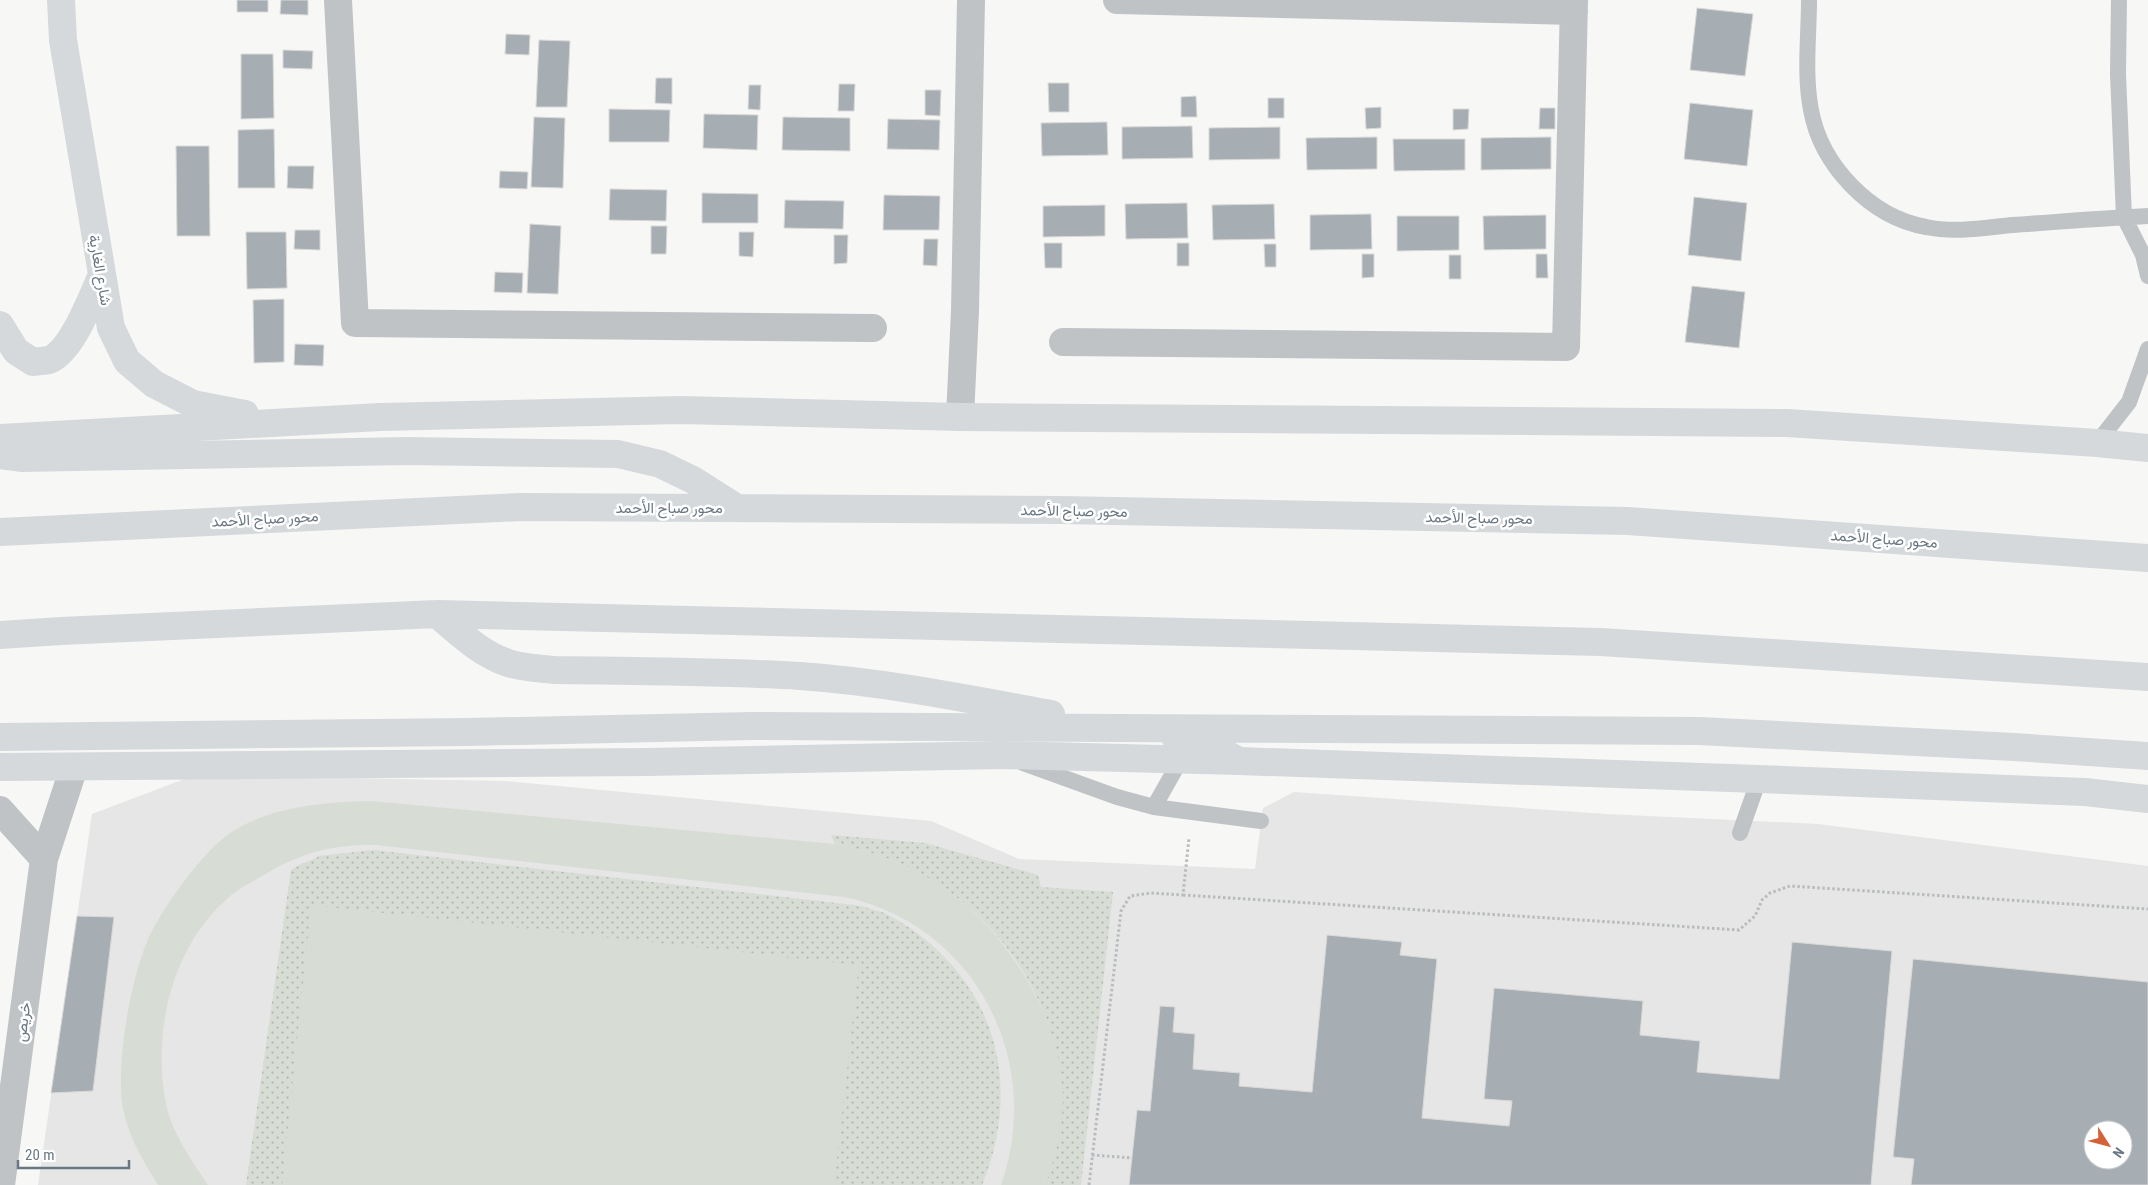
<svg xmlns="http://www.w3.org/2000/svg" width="2148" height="1185" viewBox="0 0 2148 1185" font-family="'Roboto Condensed',Vazirmatn,sans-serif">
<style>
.built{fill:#e5e6e5;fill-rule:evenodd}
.grass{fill:url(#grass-dots)}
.garden{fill:#d7dcd4}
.building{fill:#a7aeb3;stroke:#d9d9d7;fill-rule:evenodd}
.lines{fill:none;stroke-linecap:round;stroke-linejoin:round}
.path{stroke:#b9bcbe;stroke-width:3;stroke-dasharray:2.5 2.5;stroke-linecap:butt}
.lane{stroke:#bfc3c6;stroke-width:16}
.street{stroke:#bfc3c6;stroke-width:28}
.secondary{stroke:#d5d9dc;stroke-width:28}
.highway{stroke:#d5d9dc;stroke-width:28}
.labels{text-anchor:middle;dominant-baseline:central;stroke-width:5;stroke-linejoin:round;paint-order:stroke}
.street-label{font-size:15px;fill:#697783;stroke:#fff}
</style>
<defs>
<pattern id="grass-dots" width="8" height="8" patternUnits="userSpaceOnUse" patternTransform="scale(1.25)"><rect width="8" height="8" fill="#d7dcd4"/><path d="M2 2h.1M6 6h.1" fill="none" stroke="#b2b7b1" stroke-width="1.8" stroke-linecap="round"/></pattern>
</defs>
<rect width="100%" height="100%" fill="#f7f7f5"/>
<path class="built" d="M195,775L504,781L931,821L1019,859L1066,861L1255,869L1263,808L1294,792L1606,814L1818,824L2148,866V1185H38L92,814ZM2093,1130H2123V1160H2093Z"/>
<path class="grass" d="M831,835L925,843L1038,875L1041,887L1113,892L1081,1185H1045C1057,1153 1058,1134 1060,1100C1060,1090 1062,1079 1060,1070C1040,954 951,864 835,844Z
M373,850L862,906C873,910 885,912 894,918C993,976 1025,1080 982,1185H246L291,870C300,863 310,862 319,856Z"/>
<path class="garden" d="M371,801L835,844C923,860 986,908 1030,985C1049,1019 1062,1058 1063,1096C1063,1127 1056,1157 1045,1185H1001C1045,1061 975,924 844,897L376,845C333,844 299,853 262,876C250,883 237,889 227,899C171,948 152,1033 166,1104C172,1133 192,1161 208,1185H158C144,1162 130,1140 124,1113C114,1073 130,981 147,942C159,912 206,846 235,830C275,806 325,802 371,801Z
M311,905L859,965L834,1185H282Z"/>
<path class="building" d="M237,0H268V12H237Z
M281,0H308V15L280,14Z
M1697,8L1753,14L1745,76L1690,70Z
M506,34L530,35L529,55L505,54Z
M539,40L570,41L567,107H536Z
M283,50L313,51L312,69L283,68Z
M241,54H273L274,118L241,119Z
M656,78H672V104L655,103Z
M1048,83H1069V112H1049Z
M839,84H855L854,111H838Z
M749,85H761L760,110L748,109Z
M925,90H941L940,116L925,115Z
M1196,96L1197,117H1181V97Z
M1268,98H1284V118H1268Z
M1690,103L1753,110L1747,166L1684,159Z
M1381,107V128L1366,129L1365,108Z
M1540,108H1555V129H1539Z
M609,109L670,110L669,142H609Z
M1453,109H1469L1468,129L1453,130Z
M704,114L758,115L757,150L703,148Z
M534,117L565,118L563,188L531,187Z
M783,117L850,118V151L782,150Z
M888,119L940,120L939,150L887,149Z
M1107,122L1108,155L1042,156L1041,123Z
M1192,126L1193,158L1122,159V127Z
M1280,127V159L1209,160V128Z
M274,129L275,188H238V130Z
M1377,137V169L1307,170L1306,138Z
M1551,137V169L1481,170V138Z
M1393,139H1465V170L1394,171Z
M176,146H209L210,236H177Z
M288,166H314L313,189L287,188Z
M500,171L528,172L527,189L499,188Z
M610,189L667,190L666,221L609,220Z
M702,193L758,194V223H702Z
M884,195L940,196L939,230H883Z
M1694,197L1747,203L1741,261L1688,255Z
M785,200L844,201L843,229L784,228Z
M1187,203L1188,238L1126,239L1125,204Z
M1274,204L1275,239L1213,240L1212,205Z
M1105,205V236L1043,237V206Z
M1371,214L1372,249L1310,250V215Z
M1546,215V249L1484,250L1483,216Z
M1397,216H1459V250L1397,251Z
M530,224L561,226L558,294L527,293Z
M651,226H667L666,254H651Z
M295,230H320V250L294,249Z
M246,232H286L287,288L247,289Z
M739,232H754L753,257L739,256Z
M834,235H848L847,263L834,264Z
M924,239H938L937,266L923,265Z
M1044,243H1062V268H1045Z
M1177,243H1189V266H1177Z
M1264,244H1276V267H1265Z
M1362,254H1374V277L1362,278Z
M1536,254H1547L1548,278H1536Z
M1449,255H1461V279H1449Z
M495,272L523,273L522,293L494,292Z
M1692,286L1745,292L1739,348L1685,342Z
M284,299V362L254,363L253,300Z
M295,344L324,345L323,366L294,365Z
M77,916L114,917L93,1091L51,1093Z
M1327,935L1402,942L1400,955L1437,959L1422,1118L1509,1126L1512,1101L1484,1099L1494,988L1643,1001L1640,1035L1700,1041L1697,1072L1779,1079L1792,942L1892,951L1871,1185H1129L1137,1110L1150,1111L1160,1006L1175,1007L1173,1032L1195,1034L1193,1069L1240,1073L1239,1086L1312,1092Z
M1913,959L2148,982V1185H1911L1914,1159L1893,1157ZM2093,1130H2123V1160H2093Z"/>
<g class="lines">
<path class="path" d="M1183,895L1739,930L1755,916L1762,900L1770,893L1790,886L2148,909
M1092,1155L1132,1158
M1089,1185L1121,911L1130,896L1151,893L1183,895L1189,838"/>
<path class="lane" d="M1809,0C1809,36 1804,74 1811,110C1821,165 1870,217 1926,227C1955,233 1983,228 2012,225C2057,222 2103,218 2148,216
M2119,0L2118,74L2124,217L2143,255L2148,276
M2097,443L2129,402L2148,349
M1023,763L1117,797L1154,807L1261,821
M1154,807L1181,759
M1740,833L1759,779"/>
<path class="street" d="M338,0L355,323L873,328
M1117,0L1574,11
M1063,342L1566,347L1574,0
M960,417L965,311L971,0
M0,810L44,859
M1,1185L44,859L74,767"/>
<path class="secondary" d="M61,0L63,40L111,328L127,361L154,384L193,404L245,414
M0,325L16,351L33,362C38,361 44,361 49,360C72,351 91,299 101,277
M0,438L380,417L680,410L960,417L1787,423L2097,443L2148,448
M0,767L648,762L1002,755L1239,761L1759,779L2085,792L2148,799"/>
<path class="highway" d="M0,455L21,458L408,451L618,454L660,464L693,480L737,508
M0,532L521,507L1060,510L1628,521L2148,558
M437,614C458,632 481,654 508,663C523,668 539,668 554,670C636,671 719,671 800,676C885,682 969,699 1051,714
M0,635L61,631L437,614L1601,642L2148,677
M0,737L467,732L752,726L1699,731L2014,747L2148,756
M1175,737L1217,749L1239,761"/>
</g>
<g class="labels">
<g class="street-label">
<text transform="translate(100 270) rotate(80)">شارع الغارية</text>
<text x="669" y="508">محور صباح الأحمد</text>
<text transform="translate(1074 511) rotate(1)">محور صباح الأحمد</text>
<text transform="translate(1479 518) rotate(1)">محور صباح الأحمد</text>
<text transform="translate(265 519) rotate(-3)">محور صباح الأحمد</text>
<text transform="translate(1884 539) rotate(4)">محور صباح الأحمد</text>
<text transform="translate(23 1022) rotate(-83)">خريص</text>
</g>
</g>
<g transform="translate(2108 1145) rotate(126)"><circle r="24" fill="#ffffff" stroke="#c3c9cd"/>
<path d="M0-4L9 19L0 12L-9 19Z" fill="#d46239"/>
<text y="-8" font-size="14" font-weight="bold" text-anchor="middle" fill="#697783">N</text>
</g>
<path d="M18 1160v8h111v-8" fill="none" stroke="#697783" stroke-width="2.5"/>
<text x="25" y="1160" font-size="15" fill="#697783" stroke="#ffffff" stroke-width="4" paint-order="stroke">20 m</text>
</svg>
